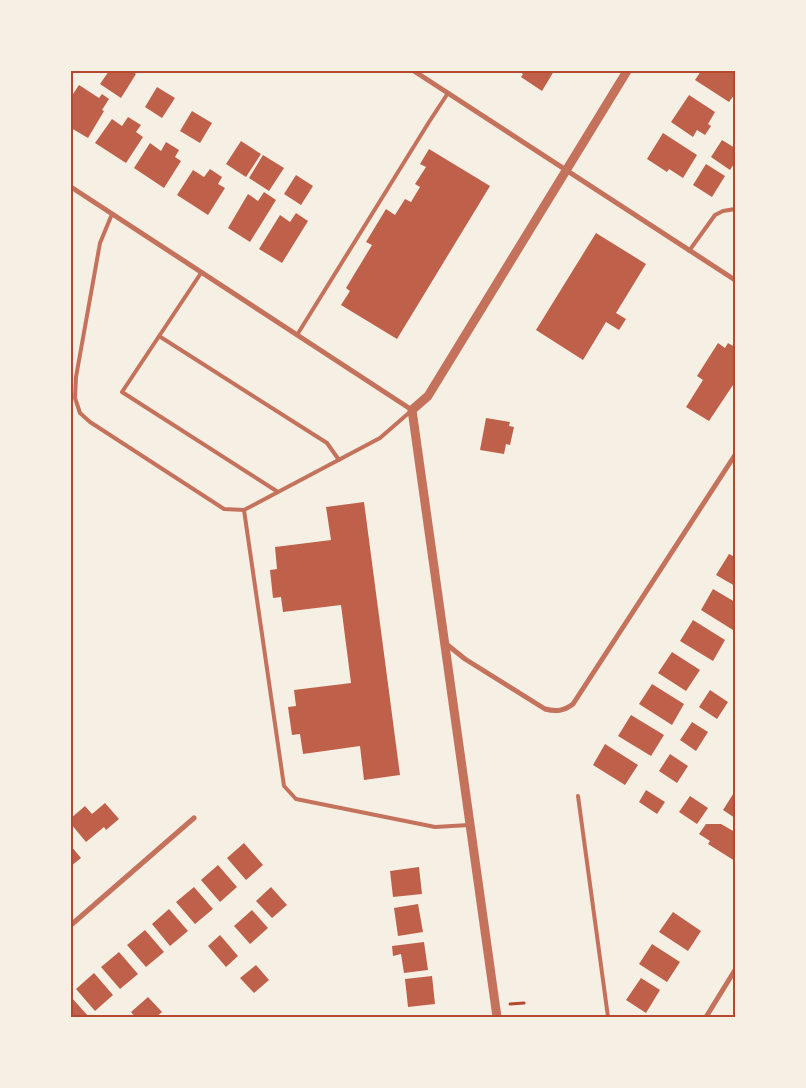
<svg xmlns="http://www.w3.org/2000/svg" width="806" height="1088" viewBox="0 0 806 1088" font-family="'Noto Serif',serif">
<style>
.building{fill:#bf614a}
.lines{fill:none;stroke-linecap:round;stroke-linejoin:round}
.path{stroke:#b5482f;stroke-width:3}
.service{stroke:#c5725c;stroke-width:4}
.minor{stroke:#c5725c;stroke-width:5}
.tertiary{stroke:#c5725c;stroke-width:9}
.neatline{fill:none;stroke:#b5482f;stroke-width:2}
</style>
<rect width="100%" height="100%" fill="#f6efe4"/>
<path class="building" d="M109,71H132L136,74L121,98L100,84Z
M519,71H554L542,91L521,77L523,74Z
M701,71H731L735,74V94L729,102L695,80Z
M79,85L99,98L102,94L109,99L102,110L104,111L88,138L71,128V97Z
M157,87L175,98L162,118L145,107Z
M689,95L715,112L708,124L711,126L705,135L697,130L693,137L671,122Z
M192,111L212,123L200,143L180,131Z
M128,117L141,125L136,132L143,137L126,163L95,143L112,119L122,126Z
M663,133L697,155L683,178L669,169L667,172L647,159Z
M722,140L735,148V162L730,170L711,157Z
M241,141L261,154L246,177L226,164Z
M166,142L179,150L175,157L181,161L164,188L134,168L150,143L161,151Z
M429,149L490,186L397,339L341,305L350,291L346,288L372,245L366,242L386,209L395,215L405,199L411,202L420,187L415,184L426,167L420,164Z
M263,155L284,168L269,191L249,178Z
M706,164L725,176L712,197L693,185Z
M210,169L222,177L218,184L225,188L208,215L177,195L193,170L204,177Z
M296,175L313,186L301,205L284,194Z
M264,192L276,200L250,242L228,228L248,194L258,201Z
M296,213L308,221L282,263L259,249L280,215L290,222Z
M596,233L646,264L616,313L626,319L619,330L606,322L583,360L536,330Z
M718,343L725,348L728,343L735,347V382L709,421L686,407L703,380L697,376Z
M486,418L510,422L509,426L514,427L510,445L506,444L504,454L480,450Z
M364,502L400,775L364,780L360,746L303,754L300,734L292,735L288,707L296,706L294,690L351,683L341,605L283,612L281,597L273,598L270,570L277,569L275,547L331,540L326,507Z
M729,554L735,557V586L716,575Z
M713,589L735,602V627L733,630L701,610Z
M693,620L725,640L713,661L680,641Z
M672,652L700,670L686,691L658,673Z
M652,684L684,704L672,725L639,704Z
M710,690L728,702L717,719L699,707Z
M631,715L664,735L651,756L618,736Z
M692,722L708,732L696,751L680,740Z
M605,744L638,765L625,785L593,765Z
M670,754L688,766L677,783L659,771Z
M646,790L665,802L657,814L639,802Z
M735,791V818L723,810Z
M690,796L708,808L697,824L679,812Z
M105,803L119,819L106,830L104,827L86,842L71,824V818L85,806L92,814Z
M706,824H721L735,832V861L708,844L710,841L699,834Z
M244,843L263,865L246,880L227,858Z
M71,846L81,858L71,866Z
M218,865L237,887L220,902L201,880Z
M419,867L422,894L393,897L390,871Z
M194,887L213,909L195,924L176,902Z
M271,887L287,905L272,918L256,901Z
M418,904L423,932L398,936L394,908Z
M169,909L188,931L170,946L152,924Z
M252,910L268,928L250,944L234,926Z
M673,912L701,931L688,951L659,932Z
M145,930L164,952L146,967L127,945Z
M220,935L238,956L226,967L208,946Z
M424,942L428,970L404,973L401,954L393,956L392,946Z
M652,944L680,962L667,982L639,964Z
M119,952L138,974L120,989L101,967Z
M256,965L269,980L254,993L240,978Z
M94,973L113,995L95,1011L76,989Z
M432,976L435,1004L408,1007L405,979Z
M641,978L660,990L646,1013L626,1000Z
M71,997L89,1017H71Z
M148,997L162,1012L156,1017H135L131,1012Z"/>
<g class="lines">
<path class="path" d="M510,1004L524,1003"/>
<path class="service" d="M112,214L100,243L76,377L75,398L80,413L90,422L224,509L244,510L380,438L411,411
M689,251L715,215L723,211L735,209
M201,273L122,392L278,492
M297,335L429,122L448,93
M159,336L327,443L339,460
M244,510L284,786L296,799L435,827L469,825
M578,796L608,1017"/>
<path class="minor" d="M414,71L735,280
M71,187L412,410
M445,643L465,659L545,709C556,712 564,711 573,704L735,455
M71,925L194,818
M706,1017L735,970"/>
<path class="tertiary" d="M497,1017L412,410L428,396L627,71"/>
</g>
<rect width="806" height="1088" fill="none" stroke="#f6efe4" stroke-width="145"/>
<rect x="72" y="72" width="662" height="944" class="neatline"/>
</svg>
